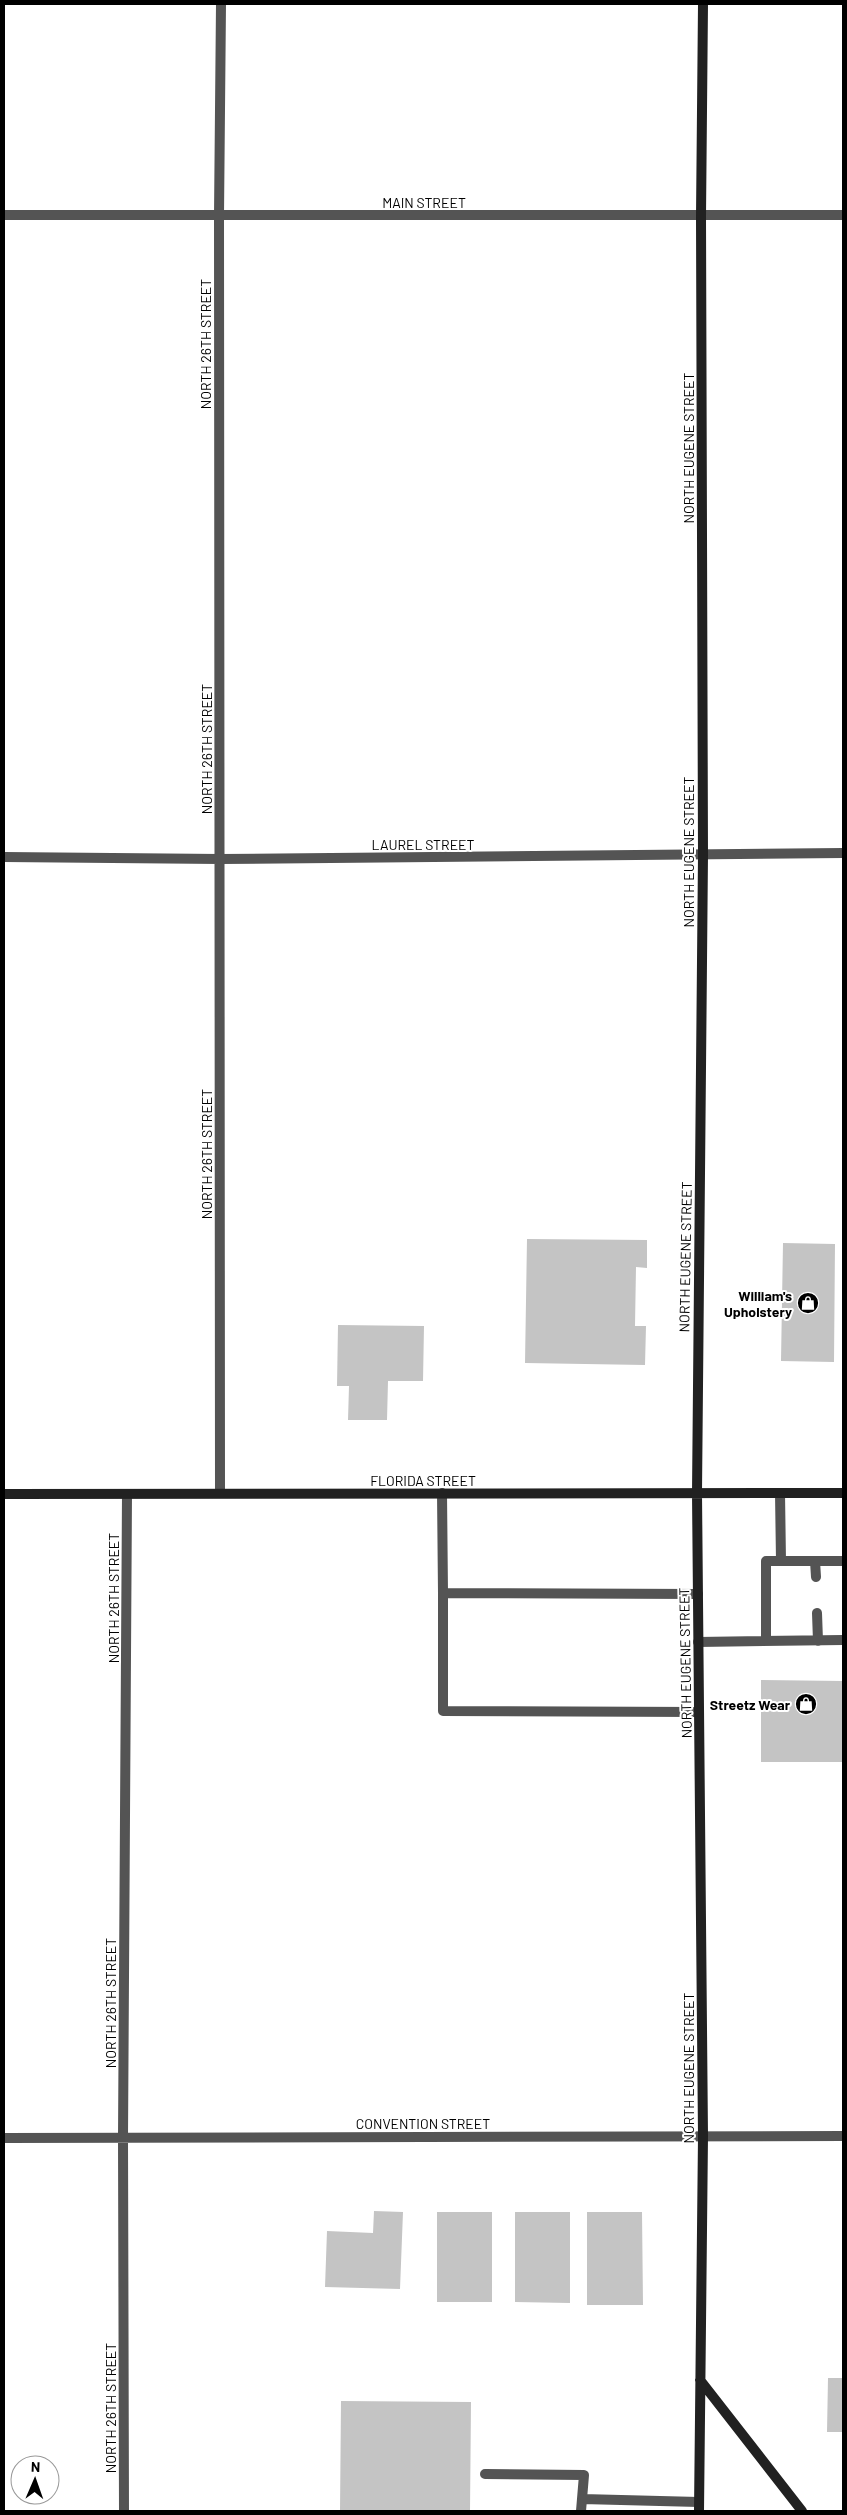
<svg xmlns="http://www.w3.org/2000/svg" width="847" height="2515" viewBox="0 0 847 2515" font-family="Barlow,sans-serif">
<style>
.building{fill:#c4c4c4}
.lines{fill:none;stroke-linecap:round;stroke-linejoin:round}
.lane{stroke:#545454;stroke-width:10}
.street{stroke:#545454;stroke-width:10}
.secondary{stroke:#212121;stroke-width:10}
.labels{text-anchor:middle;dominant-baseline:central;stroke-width:4;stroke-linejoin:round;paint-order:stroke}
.street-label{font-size:14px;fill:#000;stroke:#fff}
.poi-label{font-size:14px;font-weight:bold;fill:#000;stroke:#fff;text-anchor:end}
</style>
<rect width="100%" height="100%" fill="#fff"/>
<path class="building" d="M527,1239L647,1240V1268L636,1267L635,1326H646L645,1365L525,1363Z
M783,1243L835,1244L834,1362L781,1361Z
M338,1325L424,1326L423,1381H388L387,1420H348L349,1386H337Z
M761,1680L843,1681V1762H761Z
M374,2211L403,2212L400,2289L325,2287L327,2231L373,2233Z
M437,2212H492V2302H437Z
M515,2212H570V2303L515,2302Z
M587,2212H642L643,2305H587Z
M828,2378H843V2432H827Z
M341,2401L471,2402L470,2511H340Z"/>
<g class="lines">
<path class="lane" d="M442,1493L443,1593
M780,1493L781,1561
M815,1561L816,1577
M698,1594L443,1593V1711L699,1712
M817,1613L818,1641
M766,1641V1561H843
M698,1642L843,1640
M485,2474L584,2475L581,2511
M582,2499L699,2502"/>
<path class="street" d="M4,215H843
M4,857L220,859L843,853
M220,1493L219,215L221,4
M4,2138L843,2136
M124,2511L123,2137L127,1494"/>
<path class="secondary" d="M4,1494L843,1493
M700,2380L802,2511
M699,2511L703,2136L697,1493L703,855L701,216L703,4"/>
</g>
<defs>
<g id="shop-disc" transform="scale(1.125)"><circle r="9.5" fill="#000" stroke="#fff"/><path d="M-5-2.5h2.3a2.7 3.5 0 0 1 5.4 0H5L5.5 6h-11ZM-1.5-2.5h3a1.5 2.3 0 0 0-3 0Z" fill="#fff"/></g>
</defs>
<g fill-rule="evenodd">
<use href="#shop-disc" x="808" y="1303"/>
<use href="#shop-disc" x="806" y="1704"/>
</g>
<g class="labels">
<g class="street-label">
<text x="424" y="202">MAIN STREET</text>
<text transform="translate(205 344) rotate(-90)">NORTH 26TH STREET</text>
<text transform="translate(688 448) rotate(-90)">NORTH EUGENE STREET</text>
<text transform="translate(206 749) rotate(-90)">NORTH 26TH STREET</text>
<text x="423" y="844">LAUREL STREET</text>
<text transform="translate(688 852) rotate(-90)">NORTH EUGENE STREET</text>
<text transform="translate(206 1154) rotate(-90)">NORTH 26TH STREET</text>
<text transform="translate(685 1257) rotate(-89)">NORTH EUGENE STREET</text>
<text x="423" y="1480">FLORIDA STREET</text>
<text transform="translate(113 1598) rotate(-90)">NORTH 26TH STREET</text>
<text transform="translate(685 1663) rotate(-91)">NORTH EUGENE STREET</text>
<text transform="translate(110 2003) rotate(-90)">NORTH 26TH STREET</text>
<text transform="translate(688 2068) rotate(-90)">NORTH EUGENE STREET</text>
<text x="423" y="2123">CONVENTION STREET</text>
<text transform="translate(110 2408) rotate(-90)">NORTH 26TH STREET</text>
</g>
<g class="poi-label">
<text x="792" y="1295">William's<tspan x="792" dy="16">Upholstery</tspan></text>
<text x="790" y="1704">Streetz Wear</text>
</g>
</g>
<rect width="847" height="2515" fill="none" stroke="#000000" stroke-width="10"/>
<g transform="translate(35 2480) rotate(2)"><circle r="24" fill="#ffffff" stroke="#999999"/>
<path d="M0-4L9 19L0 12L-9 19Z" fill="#000000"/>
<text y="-8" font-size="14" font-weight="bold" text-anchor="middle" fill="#000000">N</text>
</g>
</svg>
